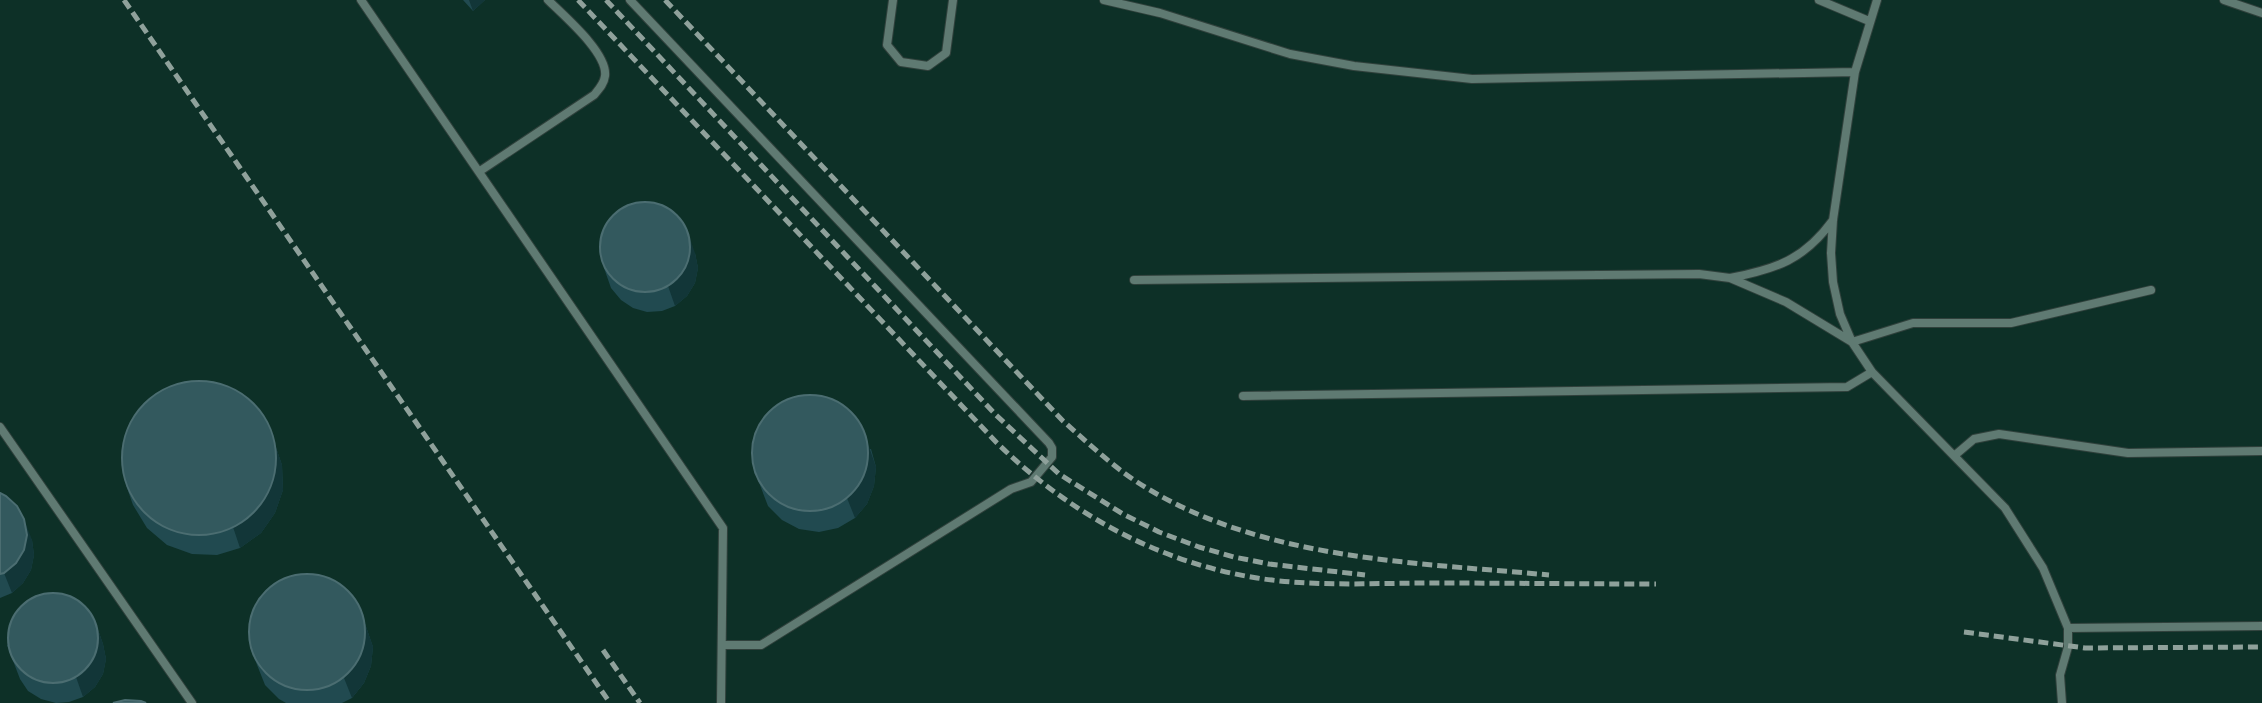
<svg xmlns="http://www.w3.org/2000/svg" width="2262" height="703" viewBox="0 0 2262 703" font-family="'Noto Sans',sans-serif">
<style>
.built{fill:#0d3027}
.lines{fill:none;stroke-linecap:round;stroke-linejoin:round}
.lane-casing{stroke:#30413c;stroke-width:10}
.lane{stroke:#5f7a72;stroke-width:8}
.rail{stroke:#8fa19b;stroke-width:5;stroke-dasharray:10 5;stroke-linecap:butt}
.wall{fill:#214a50}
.shaded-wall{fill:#123638}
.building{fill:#33595e;stroke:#4b6d71;stroke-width:2}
</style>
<rect width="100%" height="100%" fill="#102822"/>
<path class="built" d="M0,0H2262V703H0Z"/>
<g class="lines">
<g class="lane-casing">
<path id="lane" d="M361,0L723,528L721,703
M630,0L1049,443L1052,448V457L1031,482L1011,489L761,645H722
M893,0L887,45L901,62L928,66L946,53L953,0
M1104,0L1160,13L1290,54L1354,66L1472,79L1855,72
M1819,0L1869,21
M1877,0L1855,72L1833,220L1831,253L1833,282L1840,314L1852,342L1872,372L2005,508L2043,568L2068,628V647L2060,675L2062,703
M2224,0L2262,13
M480,171L594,95C599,89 604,84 605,76C608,53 564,16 548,0
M1730,278C1776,269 1804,260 1833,220
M1134,280L1699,274L1730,278L1786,302L1852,342L1913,323H2011L2151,290
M1243,396L1847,387L1872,372
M0,427L192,703
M1954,456L1974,439L1999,434L2128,453L2262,451
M2068,628L2262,626"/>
</g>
<use href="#lane" class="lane"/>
<path class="rail" d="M124,0L610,703
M578,0L997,443C1069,513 1157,562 1257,578C1314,587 1374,583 1432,583C1507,583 1581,584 1656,584
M606,0L996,415L1059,474L1123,514L1159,532L1199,547L1234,557L1269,564L1365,575
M665,0L1063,421C1087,442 1110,464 1137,482C1258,560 1410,562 1549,575
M1964,632L2085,648L2262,647
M603,650L640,703"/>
</g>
<path class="wall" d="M463,0H485L473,11Z
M695,253L698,268L695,283L687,296L675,306L662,311L647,312L633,308L621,300L611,288L604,268Z
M274,442L282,465L283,490L275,513L261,533L240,548L217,555L192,554L167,545L147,528L133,505L126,485Z
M871,449L876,467L874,486L867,504L855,518L838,528L819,532L799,529L782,520L768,506L753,467Z
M0,493L32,540L34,555L31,570L23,583L12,593L0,598Z
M360,609L373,647L371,666L364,683L352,698L342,703H286L279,699L265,685L250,647Z
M96,624L103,644L106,659L103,674L95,687L83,697L69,702L56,703L41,699L28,691L20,679L7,645Z"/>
<path class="shaded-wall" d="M469,0H485L473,11Z
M688,233L695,253L698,268L695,283L687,296L675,306L668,286Z
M267,421L282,465L283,490L275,513L261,533L240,548L233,527Z
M863,429L876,467L874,486L867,504L855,518L847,498Z
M24,519L32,540L34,555L31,570L23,583L12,593L4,573Z
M360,609L373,647L371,666L364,683L352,698L344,678Z
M96,624L103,644L106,659L103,674L95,687L83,697L76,677Z"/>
<path class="building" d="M600 247a45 45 0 1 1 90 0a45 45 0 1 1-90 0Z
M122 458a77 77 0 1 1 154 0a77 77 0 1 1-154 0Z
M752 453a58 58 0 1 1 116 0a58 58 0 1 1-116 0Z
M0,493L6,496L17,506L24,519L27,535L24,550L16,563L4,573L0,574Z
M249 632a58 58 0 1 1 116 0a58 58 0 1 1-116 0Z
M8 638a45 45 0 1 1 90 0a45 45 0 1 1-90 0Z
M125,700L141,701L146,703H113Z"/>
</svg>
